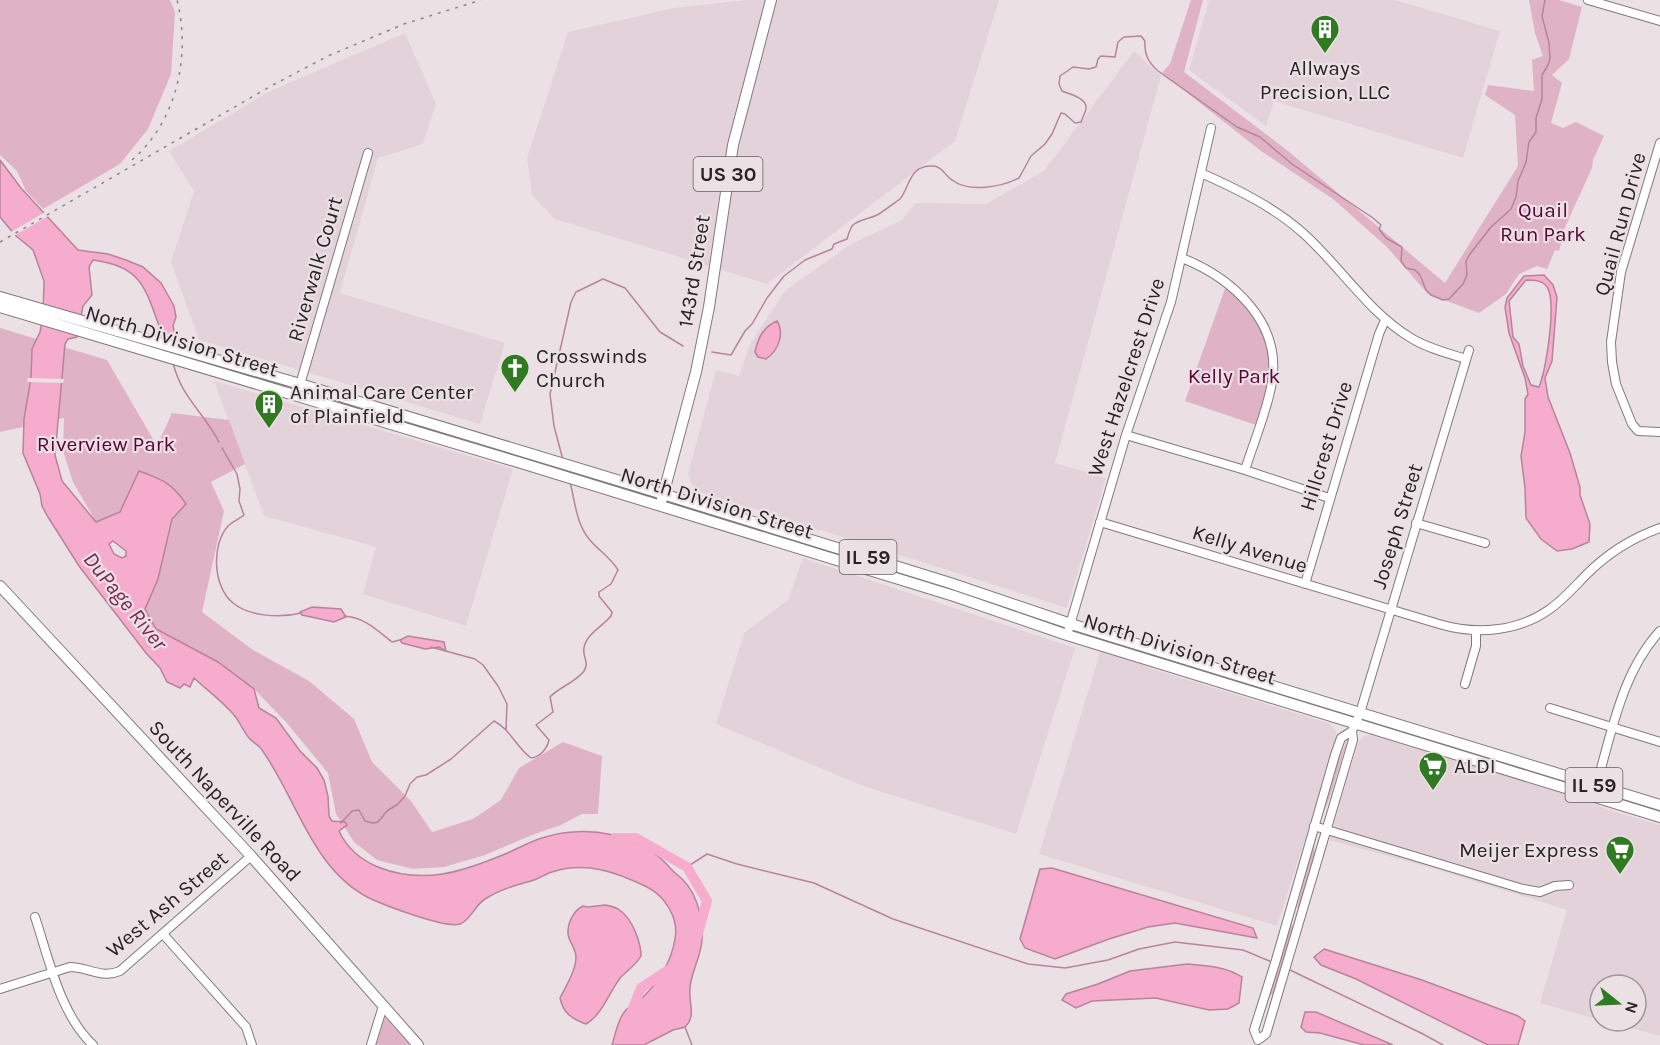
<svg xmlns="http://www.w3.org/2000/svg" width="1660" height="1045" viewBox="0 0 1660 1045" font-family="Karla,sans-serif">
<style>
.built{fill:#e4d2da}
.green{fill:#dfb2c5}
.water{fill:#f5accd;stroke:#b8839b;stroke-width:1.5;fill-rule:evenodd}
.pier{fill:#ebe1e5}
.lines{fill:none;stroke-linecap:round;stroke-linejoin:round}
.stream{stroke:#b8839b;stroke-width:1.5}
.river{stroke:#f5accd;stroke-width:10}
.minor-casing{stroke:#82797d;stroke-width:10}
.major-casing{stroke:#82797d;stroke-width:12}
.minor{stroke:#fff;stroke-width:8}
.major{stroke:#fff;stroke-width:10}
.rail{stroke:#8b8487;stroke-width:1.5;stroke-dasharray:3 6;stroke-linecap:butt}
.labels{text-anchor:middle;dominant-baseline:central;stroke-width:4.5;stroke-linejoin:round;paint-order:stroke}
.shield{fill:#ebe1e5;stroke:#625d5f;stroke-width:1.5}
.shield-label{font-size:20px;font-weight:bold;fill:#282426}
.poi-label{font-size:21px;fill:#282426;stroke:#ebe1e5;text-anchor:start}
.park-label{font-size:21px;fill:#590237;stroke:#ebe1e5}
.street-label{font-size:21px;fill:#282426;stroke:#ebe1e5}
.water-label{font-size:22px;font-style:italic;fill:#7a2754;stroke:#ebe1e5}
</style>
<rect width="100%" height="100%" fill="#ebe1e5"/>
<path class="built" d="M746,0H999L955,141L767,284L555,219L532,195L527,158L568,32L674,8Z
M1209,0H1395L1500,31L1463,158L1274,101L1266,126L1189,70Z
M405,33L436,104L423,144L378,158L340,293L505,343L480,424L199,340L171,262L194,191L169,151L268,92Z
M1134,51L1161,76L1055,463L1106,478L1067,608L700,492L691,483L688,474L716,370L739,376L750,344L785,291L851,244L902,220L916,203L986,204L1044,171Z
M214,381L513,469L466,626L363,594L376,547L264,516Z
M803,558L1075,648L1016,834L863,786L716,724L744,633L788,600Z
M1101,649L1156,670L1328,723L1336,731L1337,740L1277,926L1039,854Z
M1370,734H1376L1555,790L1613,811L1660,825V1036L1605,1021H1636V985H1600V1020L1540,1003L1567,910L1432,868L1329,840L1358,743L1363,737Z"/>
<path class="green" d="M0,0H170L175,12L171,74L148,129L120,164L43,209L26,191L17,171L0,155Z
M1191,0H1203L1184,72L1288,151L1445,283L1518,166L1515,115L1485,95L1488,85L1534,91L1532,60L1543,56L1535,33L1529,0H1559L1582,7L1569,59L1552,75L1562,83L1551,123L1563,128L1576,122L1604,136L1593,160L1592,168L1561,236L1563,237L1559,251L1555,250L1547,269L1537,266L1519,274L1506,294L1479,313L1428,294L1387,247L1333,199L1261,151L1162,73L1170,64Z
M1227,283L1252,306L1269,343L1272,380L1259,426L1185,401Z
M0,328L107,360L157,446L172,413L229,420L245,464L211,482L224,511L202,612L253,650L309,681L354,719L372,762L411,801L432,832L473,819L501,800L519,768L563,742L602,756L598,814H582L561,825L532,835L485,855L444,867L413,869L377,860L354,842L336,814L328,773L286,722L254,689L207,657L156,629L145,609L172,519L185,504C173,485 162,475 139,472L126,503L120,512L96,522L73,482L63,451L64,418L0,432Z
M1348,738L1330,797L1324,812L1337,764Z
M1314,843L1315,860L1300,907L1297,908Z
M1290,925L1293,926L1294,929L1275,993L1271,995L1269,993Z
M385,1017L410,1045H376Z"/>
<path class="water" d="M0,160L21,188L78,250L108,254L126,260L143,267L161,283L174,306L176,317L173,326L177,343L159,337L157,334L159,326C145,286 140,266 93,260L89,267L92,295L83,306L77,337L68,339L65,344L55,455L62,481L96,522L120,512L139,471C162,479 172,483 186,504L172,519L158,579L145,609L156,629L218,662L254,689L259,708L276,718L300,751L317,768L324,780L328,796L329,816L332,821L345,822L347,825L339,831C347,848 361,860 378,867C423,885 462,872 505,854C517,849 529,842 542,838C587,824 641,833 671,869C675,874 680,876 684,881C698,896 703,920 702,940C701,957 691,972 690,988C688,1003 697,1015 685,1027L673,1030L644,1045H612C615,1035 618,1019 625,1011C631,1005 640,1001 646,994C660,980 672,959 675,939C679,918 665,896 647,887C616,872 586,861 552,872C545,874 539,879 531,881C515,885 499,890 485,899C475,905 471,920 460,924C446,929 384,905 369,898C312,869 297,799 262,750C259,745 253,743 249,738C243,731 240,722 234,715C222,701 208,691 194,678L190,687L184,684L180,688L167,682L160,668L146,653L79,566L48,517L42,506L40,494L23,453L24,419L31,378L32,349L40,332L43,316L44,281L33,250L15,235L0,217ZM113,541L126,551V556L122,558L114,554L109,544Z
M1544,275L1553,285L1557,297L1552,361L1545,378L1548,397L1570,453L1580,487V495L1590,524L1589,542L1572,549L1557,551L1541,539L1526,518L1525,488L1521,456L1525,432V399L1528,394L1525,378L1509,333L1505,307L1507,298L1524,276ZM1526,280C1533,280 1543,280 1547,287C1557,301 1546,372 1539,387L1531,385L1523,366L1519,344L1513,337L1509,301Z
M777,321C785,334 778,351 766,359L758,357L755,352C758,338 763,327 777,321Z
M312,607L341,609L346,617L334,622L302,615L300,612Z
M408,636L444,642L446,651L439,647L425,649L402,643L400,640Z
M1052,868L1253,928L1257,938L1175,923L1148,927L1109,939L1055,959L1025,948L1020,939L1040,869Z
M605,905C611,906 617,907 622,912C633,921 641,943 641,956C636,965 628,970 621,977C609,992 603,1014 586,1024C572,1019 563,1013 560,998C566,986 576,970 576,957C576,950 571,944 569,938C565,926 573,911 583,906L588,907Z
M1324,949L1422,980L1518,1016L1525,1021L1518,1045H1488L1356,979L1321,965L1314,957Z
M1187,964C1206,966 1225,966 1242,977L1239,1003L1228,1009L1209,1010L1156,998L1092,1001L1076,1008L1062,1000L1066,994L1098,984L1130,971Z
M1305,1012H1316L1393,1045H1364L1320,1033L1306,1032L1301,1027Z"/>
<path class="pier" d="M47,211L50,215L12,237L9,233Z
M28,378L64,379L63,383L27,382Z"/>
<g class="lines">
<path class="stream" d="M712,352L731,355L745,331L752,324L767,298L784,276L805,260L832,249L834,244L847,239C848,235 850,230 852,226C858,219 870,219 877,215C881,213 897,201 900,199C910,187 909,164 934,166C943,167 945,176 952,180C969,193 1001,187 1019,178L1031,156L1045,144L1052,134L1061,113L1065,114L1075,123L1081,122C1082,118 1086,112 1086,108C1087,98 1069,94 1062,91L1059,84L1060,76L1073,67L1089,69L1096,67L1098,59L1101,56L1115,57L1118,42L1124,37L1141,36L1145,41C1144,54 1148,62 1158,71L1237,127L1260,137L1292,164L1373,218L1381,225L1379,229L1386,238L1402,247L1401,261L1406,268L1415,270L1420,275L1426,290L1431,295L1443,300L1449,299L1463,284L1467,275L1466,261L1470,254L1491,227L1511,209L1516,197L1518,181L1526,162L1529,142L1536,132V118L1542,99V75L1548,65L1550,59L1549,43L1542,16L1545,0
M173,363C182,399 204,412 219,442
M222,448L237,474L240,489L239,501L244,515C239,519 232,522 228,526C211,545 213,587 233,603C250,617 281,618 301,613
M563,460L554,426L550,394L571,302L576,292L603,279L625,288L660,332L683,346
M344,616C364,617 377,630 392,642L400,640
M431,647L475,659L483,665L498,686L507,704L506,730
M341,823L352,811L359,810L365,821L373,823L378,822L387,811L398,804L405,796L410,784L417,777L426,775L451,759L494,721C510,729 516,747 531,758C540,757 547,749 549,740L536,725L553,712L550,697C559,687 575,683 584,671C590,662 582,657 584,648C586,634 603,626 611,616L612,612L599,596V592L611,584L618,570C611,558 598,550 589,539C576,523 575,501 570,482
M687,867L707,854L737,864L814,883L893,919L1028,964L1065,968L1108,960L1139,949L1175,942L1243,950L1272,962
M1290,970L1421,1033L1443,1045
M685,1027L692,1045"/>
<path class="river" d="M615,838H636L687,867L707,901L697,937
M630,1016L641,988L670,969"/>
<g class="minor-casing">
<path id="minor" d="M1588,0L1660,21
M1660,143L1621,272L1611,342L1612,362L1616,384L1632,424L1638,431L1660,432
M1201,173C1237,189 1274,207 1303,233C1340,266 1368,312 1411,338C1427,348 1447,353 1466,359
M1182,258C1232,278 1282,322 1272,382C1267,412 1254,441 1245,470
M299,388L368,153
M1126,435L1245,470L1329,498
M1100,522L1439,624C1476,635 1518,632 1550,609C1564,599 1575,586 1587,574C1608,553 1632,538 1660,528
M1416,523L1485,543
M1305,584L1379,334L1385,320
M1067,635L1126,435L1171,302L1211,128
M1465,684L1476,646V631
M1550,708L1660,742
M1352,731L1341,738L1335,755L1276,960L1254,1030L1258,1040L1266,1034L1353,740L1352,731L1360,713L1469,350
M1595,790C1611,736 1621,673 1660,631
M1314,826L1523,889L1540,892L1555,886L1569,885
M35,917C49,959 60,1014 93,1045
M163,934L246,1027L252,1045
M0,989L70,967C88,967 101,979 120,971L251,856
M371,1045L383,1006"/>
</g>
<g class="major-casing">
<path id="major" d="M0,297L300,384L663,494L950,583L1071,624L1660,805
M0,307L521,463L954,596L1067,635L1660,817
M662,499L696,372L709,307L733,145L771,0
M0,586L251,856L418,1045"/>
</g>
<use href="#minor" class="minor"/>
<use href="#major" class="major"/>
<path class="rail" d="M132,160C177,121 191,56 177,0
M0,242L271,86L328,56L404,24L481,0"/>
</g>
<defs>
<g id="building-pin" transform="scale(1.5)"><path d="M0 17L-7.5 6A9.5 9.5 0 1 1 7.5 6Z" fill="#307b22" stroke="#ebe1e5"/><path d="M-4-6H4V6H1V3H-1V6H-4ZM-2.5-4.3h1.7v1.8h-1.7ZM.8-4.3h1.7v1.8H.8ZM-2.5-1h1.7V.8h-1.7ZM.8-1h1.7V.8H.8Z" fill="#fff"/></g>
<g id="church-pin" transform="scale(1.5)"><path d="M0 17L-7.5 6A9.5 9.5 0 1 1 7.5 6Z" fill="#307b22" stroke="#ebe1e5"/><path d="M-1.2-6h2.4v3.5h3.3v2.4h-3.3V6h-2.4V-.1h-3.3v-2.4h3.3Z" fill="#fff"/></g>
<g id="supermarket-pin" transform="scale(1.5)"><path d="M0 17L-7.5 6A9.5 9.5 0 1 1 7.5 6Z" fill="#307b22" stroke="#ebe1e5"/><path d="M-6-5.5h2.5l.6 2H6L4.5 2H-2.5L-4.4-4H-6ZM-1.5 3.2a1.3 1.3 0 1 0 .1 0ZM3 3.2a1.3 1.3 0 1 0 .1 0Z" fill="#fff"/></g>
</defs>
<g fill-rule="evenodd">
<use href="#building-pin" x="1325" y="29"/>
<use href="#church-pin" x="515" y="368"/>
<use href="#building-pin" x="269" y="404"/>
<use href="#supermarket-pin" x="1433" y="766"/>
<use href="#supermarket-pin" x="1620" y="850"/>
</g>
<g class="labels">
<g class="shield">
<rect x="693.5" y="157" width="69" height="34" rx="4.5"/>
<rect x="839.5" y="540" width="57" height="34" rx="4.5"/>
<rect x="1565.5" y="768" width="57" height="34" rx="4.5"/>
</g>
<g class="shield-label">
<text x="728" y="174">US 30</text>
<text x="868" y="557">IL 59</text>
<text x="1594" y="785">IL 59</text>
</g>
<g class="poi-label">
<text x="1325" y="68" text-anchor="middle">Allways<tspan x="1325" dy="24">Precision, LLC</tspan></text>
<text x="536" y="356">Crosswinds<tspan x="536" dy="24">Church</tspan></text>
<text x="290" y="392">Animal Care Center<tspan x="290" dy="24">of Plainfield</tspan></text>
<text x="1454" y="766">ALDI</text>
<text x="1599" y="850" text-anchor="end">Meijer Express</text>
</g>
<g class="park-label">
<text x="1543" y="210">Quail<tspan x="1543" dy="24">Run Park</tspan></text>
<text x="1234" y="376">Kelly Park</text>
<text x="106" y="444">Riverview Park</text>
</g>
<g class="street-label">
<text transform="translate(1620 224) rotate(-75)">Quail Run Drive</text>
<text transform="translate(315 269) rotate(-74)">Riverwalk Court</text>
<text transform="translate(694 271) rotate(-81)">143rd Street</text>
<text transform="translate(182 341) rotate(17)">North Division Street</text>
<text transform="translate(1126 377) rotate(-72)">West Hazelcrest Drive</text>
<text transform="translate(1326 446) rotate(-73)">Hillcrest Drive</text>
<text transform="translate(717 503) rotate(17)">North Division Street</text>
<text transform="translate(1397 526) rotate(-73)">Joseph Street</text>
<text transform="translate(1250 549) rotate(17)">Kelly Avenue</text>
<text transform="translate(1180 649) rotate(17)">North Division Street</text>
<text transform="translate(225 801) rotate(47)">South Naperville Road</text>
<text transform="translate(167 904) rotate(-40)">West Ash Street</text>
</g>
<g class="water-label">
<text transform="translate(125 601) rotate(51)">DuPage River</text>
</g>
</g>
<g transform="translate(1618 1003) rotate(108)"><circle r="28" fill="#ebe1e5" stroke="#9d9599" stroke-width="1.5"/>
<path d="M0-4.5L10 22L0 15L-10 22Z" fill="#307b22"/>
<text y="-9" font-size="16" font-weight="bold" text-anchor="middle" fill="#282426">N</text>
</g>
</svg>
